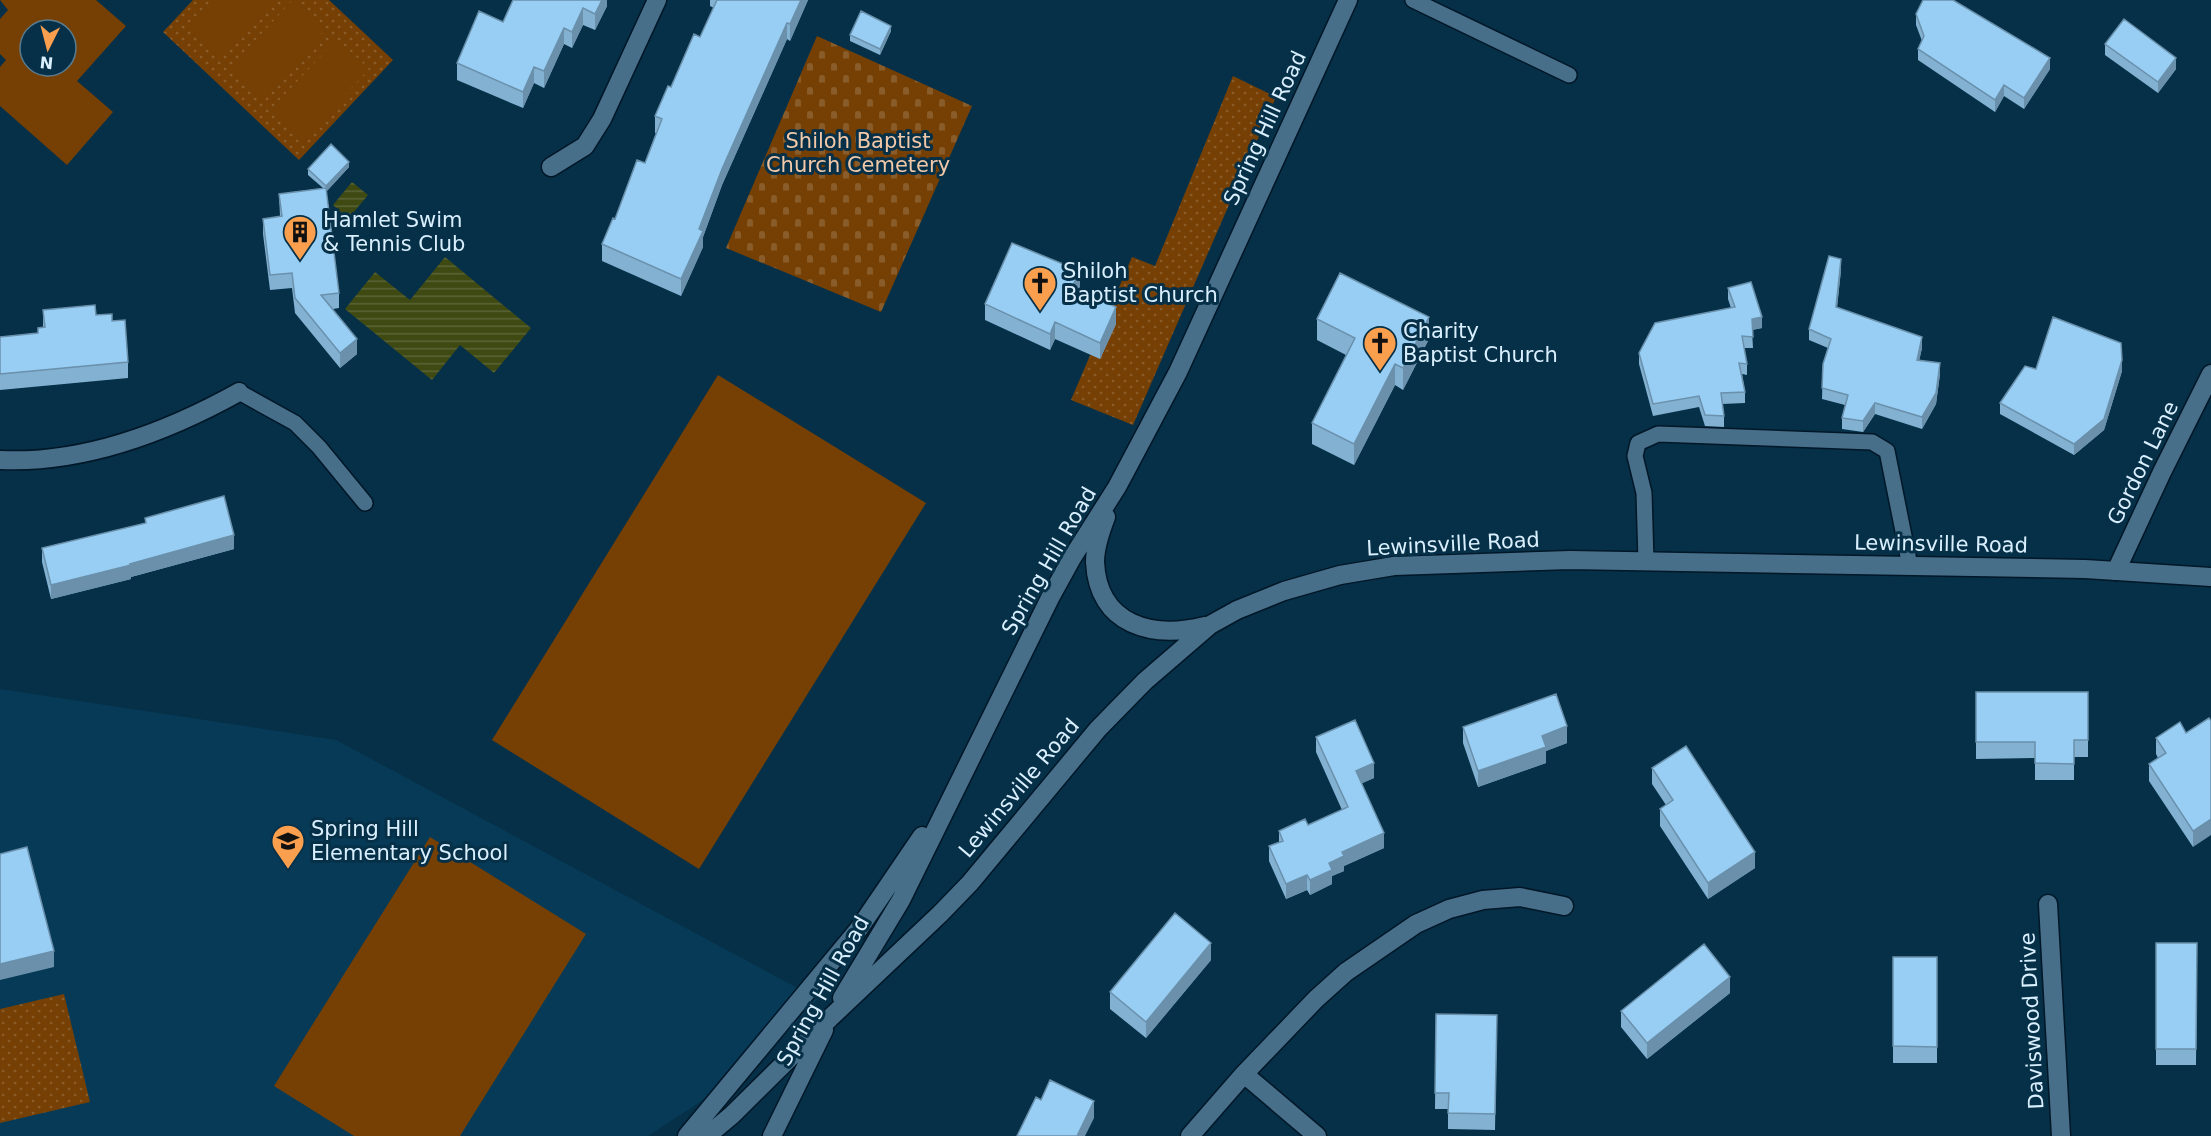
<svg xmlns="http://www.w3.org/2000/svg" width="2211" height="1136" viewBox="0 0 2211 1136" font-family="'DejaVu Sans',sans-serif">
<style>
.built{fill:#063a57}
.green{fill:url(#green-dots)}
.cemetery{fill:url(#cemetery-stones)}
.pitch{fill:#764004;fill-rule:evenodd}
.water{fill:url(#water-rules)}
.lines{fill:none;stroke-linecap:round;stroke-linejoin:round}
.lane-casing{stroke:#001728;stroke-width:18}
.street-casing{stroke:#001728;stroke-width:21}
.secondary-casing{stroke:#001728;stroke-width:21}
.lane{stroke:#486f8a;stroke-width:15}
.street{stroke:#486f8a;stroke-width:18}
.secondary{stroke:#486f8a;stroke-width:18}
.wall{fill:#83b1d2}
.shaded-wall{fill:#6a90ab}
.building{fill:#98cef4;stroke:#6a90ab;stroke-width:1.5}
.labels{text-anchor:middle;dominant-baseline:central;stroke-width:6;stroke-linejoin:round;paint-order:stroke}
.street-label{font-size:21px;fill:#d9effe;stroke:#063047}
.park-label{font-size:21px;fill:#f1c8a8;stroke:#063047}
.poi-label{font-size:21px;fill:#d9effe;stroke:#063047;text-anchor:start}
</style>
<defs>
<pattern id="green-dots" width="8" height="8" patternUnits="userSpaceOnUse" patternTransform="scale(1.5)"><rect width="8" height="8" fill="#764004"/><path d="M2 2h.1M6 6h.1" fill="none" stroke="#895c2a" stroke-width="1.8" stroke-linecap="round"/></pattern>
<pattern id="cemetery-stones" width="16" height="16" patternUnits="userSpaceOnUse" patternTransform="scale(1.5)"><rect width="16" height="16" fill="#764004"/><path d="M2 7V4a2 2 0 0 1 4 0v3zM10 15v-3a2 2 0 0 1 4 0v3z" fill="#895c2a"/></pattern>
<pattern id="water-rules" width="6" height="5" patternUnits="userSpaceOnUse" patternTransform="scale(1.5)"><rect width="6" height="5" fill="#3f4912"/><path d="M0 2.5h6" fill="none" stroke="#5a6436"/></pattern>
</defs>
<rect width="100%" height="100%" fill="#063047"/>
<path class="built" d="M0,689L336,740L818,999L796,1024L772,1047L720,1089L648,1136H0Z"/>
<path class="green" d="M193,0H329L393,60L299,160L163,32Z
M1233,76L1276,97L1133,425L1071,400L1132,257L1155,266Z
M64,994L90,1102L0,1123V1009Z"/>
<path class="cemetery" d="M817,36L972,106L881,312L726,248Z"/>
<path class="pitch" d="M0,0H96L126,26L77,81L113,112L67,165L0,106V67L6,60L0,54V19L8,10ZM30,30H66V66H30Z
M212,0H272L218,58L186,28Z
M293,0H295L326,29L261,98L229,68Z
M337,39L369,69L304,138L272,108Z
M718,375L926,503L699,869L492,740Z
M430,837L586,934L460,1136H354L274,1086Z"/>
<path class="water" d="M352,182L368,195L348,219L333,205Z
M445,257L531,328L494,373L460,345L432,380L345,309L375,272L410,300Z"/>
<g class="lines">
<g class="lane-casing">
<path id="lane" d="M1413,0L1569,75
M239,392L295,423L319,447L365,503
M1646,561L1644,493L1635,456L1638,443L1658,434L1872,442L1887,451L1910,566"/>
</g>
<g class="street-casing">
<path id="street" d="M551,167L585,146L602,119L657,0
M0,460C83,464 167,432 239,392
M2116,571L2162,472L2211,374
M2048,904L2061,1136
M1244,1074L1317,1136
M1190,1136L1244,1074L1316,999L1346,972L1416,924L1449,909L1483,900L1520,897L1564,906"/>
</g>
<g class="secondary-casing">
<path id="secondary" d="M1106,517C1101,530 1095,547 1095,562C1098,626 1153,639 1205,626
M842,998L901,900L1050,598L1072,558L1117,487L1178,372L1348,0
M687,1136L858,930L922,836
M707,1136L732,1115L830,1018L940,914L970,883L1098,729L1145,681L1210,625L1237,610L1284,591L1340,575L1394,566L1570,560L2085,569L2211,577
M772,1136L824,1030"/>
</g>
<use href="#lane" class="lane"/>
<use href="#street" class="street"/>
<use href="#secondary" class="secondary"/>
</g>
<path class="wall" d="M607,0V6L595,30L583,25L572,48L564,44L544,88L534,83L523,108L457,80V63L503,22Z
M710,0H808L790,41L787,39L722,185L703,237V247L681,296L602,261V244L645,163L656,133H655V116L700,37L714,8L710,6Z
M1916,14L2050,69L2024,109L2004,96L1995,112L1918,60V49L1922,41L1916,25Z
M891,31L880,55L850,41V35Z
M2105,44L2176,69L2158,93L2105,55Z
M349,167L326,192L339,293V308L333,309L357,354L340,368L295,313L292,288L270,290L263,234V219L280,216L279,194L323,188L308,175V169Z
M1841,270L1837,307L1922,348L1919,360L1940,374L1936,404L1922,429L1875,414L1863,432L1842,429V418L1845,405L1822,399L1823,364L1828,348L1809,340V329Z
M1080,288L1079,290L1116,324L1100,359L1055,339L1050,350L985,320V304Z
M1728,288L1762,328L1752,330L1753,348H1744L1747,364V375L1742,374L1745,392V403L1722,404L1724,416V427L1705,426L1699,407L1653,416L1639,364V353L1731,308L1728,299Z
M43,310L96,315L112,321L128,362V378L0,390V337L38,333L43,328Z
M1317,319L1429,339L1403,390L1395,385L1354,465L1312,444V423L1346,355L1317,340Z
M2036,369L2122,371L2104,430L2074,455L2000,414V403Z
M145,518L234,549L131,577V579L51,599L42,562V548L145,523Z
M1976,692H2088V757H2074V780H2035V758L1976,759Z
M2209,718L2193,847L2149,781V764L2158,758L2156,754V738L2186,733Z
M1463,727L1567,743L1546,751V763L1478,787L1463,743Z
M1316,737L1374,778L1362,783L1384,848L1344,866V871L1332,876V884L1310,895L1307,890L1286,899L1269,861V846L1279,842V831L1308,825L1342,810L1316,752Z
M1652,768L1755,868L1708,899L1660,826V809L1666,805L1652,784Z
M2156,943H2197L2196,1065H2156Z
M1893,957H1937V1063H1893Z
M1211,960L1146,1038L1110,1009V992Z
M1730,993L1647,1059L1621,1027V1011Z
M1436,1014L1497,1015L1495,1130L1448,1129V1109H1435Z"/>
<path class="shaded-wall" d="M602,0H607V6L595,30V14Z
M801,0H808L790,41V24Z
M583,8V25L572,48V32Z
M787,23V39L722,185L703,237V247L681,296V279L722,169Z
M891,26V31L880,55V49Z
M564,28V44L544,88V71Z
M2050,58V69L2024,109V98Z
M2176,58V69L2158,93V82Z
M534,67V83L523,108V92Z
M2004,85V96L1995,112V100Z
M349,162V167L326,192V186Z
M1841,259V270L1836,318V307Z
M1080,271V288L1072,303V287Z
M1116,307V324L1100,359V343Z
M1429,317V339L1403,390V368Z
M1762,317V328L1752,330V319Z
M1055,322V339L1050,350V334Z
M1922,337V348L1917,371V360Z
M357,339V354L340,368V353Z
M2122,360V371L2104,430L2074,455V444Z
M1940,363V374L1936,404L1922,429V417Z
M1395,364V385L1354,465V444Z
M1875,403V414L1863,432V421Z
M234,535V549L131,577V579L51,599V585Z
M1567,726V743L1546,751V763L1478,787V771L1542,736Z
M1374,763V778L1356,786V771Z
M2211,819V835L2193,847V831Z
M1384,833V848L1344,866V871L1332,876V884L1310,895V880L1342,852Z
M1755,852V868L1708,899V883Z
M1307,875V890L1286,899V884Z
M1211,943V960L1146,1038V1022Z
M54,951V967L0,980V964Z
M1730,977V993L1647,1059V1043Z
M1094,1101V1118L1085,1136H1077Z"/>
<path class="building" d="M513,0H602L595,14L583,8L572,32L564,28L544,71L534,67L523,92L457,63L479,11L503,22Z
M717,0H801L790,24L787,23L722,169L699,229L703,231L681,279L602,244L613,218L615,219L637,160L645,163L662,119L655,116L668,86L671,87L694,34L700,37Z
M1923,0H1953L2050,58L2024,98L2004,85L1995,100L1918,49L1924,36L1916,14Z
M861,11L891,26L880,49L850,35Z
M2124,19L2176,58L2158,82L2105,44Z
M331,144L349,162L326,186L308,169Z
M326,188L339,293L321,295L357,339L340,353L295,298L292,273L270,275L263,219L282,216L279,194Z
M1012,243L1080,271L1072,287L1116,307L1100,343L1055,322L1050,334L985,304Z
M1829,256L1841,259L1836,307L1922,337L1917,360L1940,363L1936,393L1922,417L1875,403L1863,421L1842,418L1848,395L1822,388L1823,364L1831,339L1809,329Z
M1340,273L1429,317L1403,368L1395,364L1354,444L1312,423L1355,338L1317,319Z
M1751,282L1762,317L1752,319L1753,337L1742,336L1747,364L1739,363L1745,392L1721,393L1724,416L1705,415L1699,396L1653,404L1639,353L1655,323L1735,307L1728,288Z
M95,305L96,315L112,314V321L125,320L128,362L0,374V337L38,333V328L45,327L43,310Z
M2053,317L2121,343L2122,360L2104,419L2074,444L2000,403L2025,366L2036,369Z
M224,496L234,535L130,564L131,565L51,585L42,548L146,523L145,518Z
M1976,692H2088V740H2074V764L2035,763V742H1976Z
M1556,694L1567,726L1542,736L1546,747L1478,771L1463,727Z
M2209,718L2211,721V819L2193,831L2149,764L2166,753L2156,738L2180,722L2186,733Z
M1355,720L1374,763L1356,771L1384,833L1342,852L1344,856L1329,863L1332,870L1310,880L1307,875L1286,884L1269,846L1283,841L1279,831L1305,819L1308,825L1348,807L1316,737Z
M1686,746L1755,852L1708,883L1660,809L1673,800L1652,768Z
M27,847L54,951L0,964V854Z
M1175,913L1211,943L1146,1022L1110,992Z
M2156,943H2197L2196,1049H2156Z
M1704,944L1730,977L1647,1043L1621,1011Z
M1893,957H1937V1047L1893,1046Z
M1436,1014L1497,1015L1495,1114L1448,1113L1449,1093H1435Z
M1050,1080L1094,1101L1077,1136H1017L1036,1097L1041,1100Z"/>
<defs>
<g id="building-pin" transform="scale(1.725)"><path d="M0 17L-7.5 6A9.5 9.5 0 1 1 7.5 6Z" fill="#fa9f4e" stroke="#063047"/><path d="M-4-6H4V6H1V3H-1V6H-4ZM-2.5-4.3h1.7v1.8h-1.7ZM.8-4.3h1.7v1.8H.8ZM-2.5-1h1.7V.8h-1.7ZM.8-1h1.7V.8H.8Z" fill="#111"/></g>
<g id="church-pin" transform="scale(1.725)"><path d="M0 17L-7.5 6A9.5 9.5 0 1 1 7.5 6Z" fill="#fa9f4e" stroke="#063047"/><path d="M-1.2-6h2.4v3.5h3.3v2.4h-3.3V6h-2.4V-.1h-3.3v-2.4h3.3Z" fill="#111"/></g>
<g id="school-pin" transform="scale(1.725)"><path d="M0 17L-7.5 6A9.5 9.5 0 1 1 7.5 6Z" fill="#fa9f4e" stroke="#063047"/><path d="M0-5L7-2L0 1L-7-2ZM-4 1L0 2.5L4 1V4Q0 6-4 4Z" fill="#111"/></g>
</defs>
<g fill-rule="evenodd">
<use href="#building-pin" x="300" y="232"/>
<use href="#church-pin" x="1040" y="283"/>
<use href="#church-pin" x="1380" y="343"/>
<use href="#school-pin" x="288" y="841"/>
</g>
<g class="labels">
<g class="street-label">
<text transform="translate(1265 128) rotate(-65)">Spring Hill Road</text>
<text transform="translate(2143 463) rotate(-64)">Gordon Lane</text>
<text transform="translate(1453 544) rotate(-3)">Lewinsville Road</text>
<text transform="translate(1941 544) rotate(1)">Lewinsville Road</text>
<text transform="translate(1049 561) rotate(-60)">Spring Hill Road</text>
<text transform="translate(1019 788) rotate(-50)">Lewinsville Road</text>
<text transform="translate(823 991) rotate(-61)">Spring Hill Road</text>
<text transform="translate(2032 1021) rotate(-93)">Daviswood Drive</text>
</g>
<g class="park-label">
<text x="858" y="141">Shiloh Baptist<tspan x="858" dy="24">Church Cemetery</tspan></text>
</g>
<g class="poi-label">
<text x="323" y="220">Hamlet Swim<tspan x="323" dy="24">&amp; Tennis Club</tspan></text>
<text x="1063" y="271">Shiloh<tspan x="1063" dy="24">Baptist Church</tspan></text>
<text x="1403" y="331">Charity<tspan x="1403" dy="24">Baptist Church</tspan></text>
<text x="311" y="829">Spring Hill<tspan x="311" dy="24">Elementary School</tspan></text>
</g>
</g>
<g transform="translate(48 48) rotate(186)"><circle r="28" fill="#063047" stroke="#5a7c90" stroke-width="1.5"/>
<path d="M0-4.5L10 22L0 15L-10 22Z" fill="#fa9f4e"/>
<text y="-9" font-size="16" font-weight="bold" text-anchor="middle" fill="#d9effe">N</text>
</g>
</svg>
